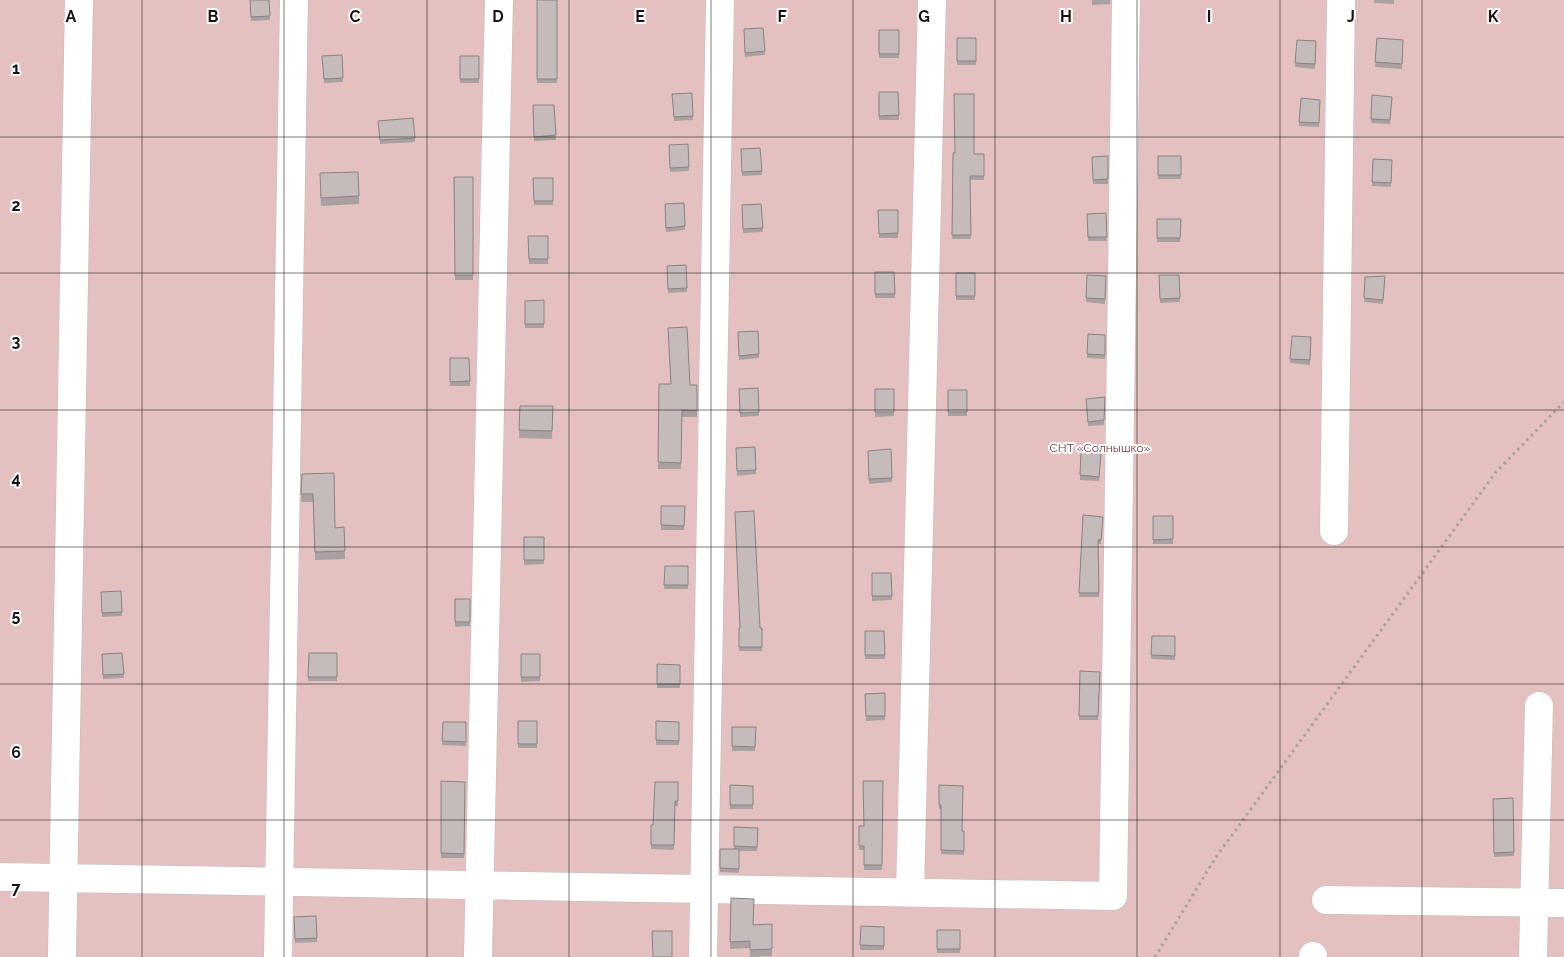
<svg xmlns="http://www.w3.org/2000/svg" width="1564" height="957" viewBox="0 0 1564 957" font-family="Raleway,sans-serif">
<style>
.green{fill:#e4c1c0}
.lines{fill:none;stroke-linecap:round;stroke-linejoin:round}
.minor-casing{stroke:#c4bab9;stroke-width:29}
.path{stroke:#a9a1a1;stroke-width:3;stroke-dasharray:2.5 4;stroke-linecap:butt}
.minor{stroke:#fff;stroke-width:28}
.wall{fill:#a9a1a1}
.building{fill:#c5bbbb;stroke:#8a8383}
.grid{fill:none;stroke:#171313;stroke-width:1;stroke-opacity:0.55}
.labels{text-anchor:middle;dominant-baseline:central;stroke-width:4;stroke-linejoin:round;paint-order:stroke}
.park-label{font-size:12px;fill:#6e3a3b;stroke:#fefefe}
.grid-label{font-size:16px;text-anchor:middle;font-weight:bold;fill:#171313;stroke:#fefefe;stroke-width:4;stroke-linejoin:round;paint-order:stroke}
</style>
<rect width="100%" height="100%" fill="#f9eeee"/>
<path class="green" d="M0,0H1564V957H0Z"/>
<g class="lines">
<g class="minor-casing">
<path id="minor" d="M1334,531L1341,0
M0,877L1113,896L1126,0
M910,893L932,0
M1326,900L1564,903
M62,957L79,0
M278,957L294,0
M478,957L499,0
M703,957L720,0
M1313,957V956
M1533,957L1539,706"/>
</g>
<path class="path" d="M1155,957L1216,857L1496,472L1564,402"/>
<use href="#minor" class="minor"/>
</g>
<path class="wall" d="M250,0H269L270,20L251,21Z
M537,0H557V83H537Z
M1092,0H1110V4L1092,5Z
M1374,0H1394V4L1374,3Z
M763,28L765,55L745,57L744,29Z
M879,30H899V58H879Z
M957,38L976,61V65H957Z
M1377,38L1403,40L1402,69L1375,67Z
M1297,40L1316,41L1315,69L1295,67Z
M342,55L343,82L324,83L322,56Z
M460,56H479V83H460Z
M879,92H898L899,120H879Z
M672,94L693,116V120L674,121Z
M1392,97L1390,124L1371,123V119Z
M1320,100L1319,127L1299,126V122Z
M533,105H554L556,140L534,141Z
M413,118L415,142L380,144L378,121Z
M688,144L689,171L670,172L669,145Z
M741,149L762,171V175L742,176Z
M953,153L984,154V180H970L971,239H952Z
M1108,156V184H1093L1092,157Z
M1158,156H1181V179H1158Z
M1373,159L1392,160L1391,187L1372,186Z
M454,177H473V280H455Z
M533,178H553V205H534Z
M320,182L359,196V204L321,206Z
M684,203L685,230L666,232L665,204Z
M761,204L763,232L743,233L742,205Z
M878,210H898V238H879Z
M1106,213L1107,241H1088L1087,214Z
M1157,219H1181L1180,242H1157Z
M528,236H548V264H529Z
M686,265L687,292L668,293L667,266Z
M875,272H894L895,298H875Z
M956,273H975V300H956Z
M1087,275L1106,276L1105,304L1086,302Z
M1159,275H1179L1180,302L1160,303Z
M1385,276L1383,304L1364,302L1365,277Z
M544,300V328H525V301Z
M668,328L690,385H697V417H682L681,469H658L659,384H671Z
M758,331L759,358L739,360L738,332Z
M1088,334L1105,335V359L1087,358Z
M1311,337L1310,365L1290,363V359Z
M450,358H469L470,386H450Z
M758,388L759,416L740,417L739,389Z
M875,389H894V416L875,417Z
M948,390H967V416H948Z
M1105,397L1104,425L1088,426L1086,399Z
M520,406H553L552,439L519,438Z
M755,447L756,474L737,476L736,448Z
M891,449L892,482L869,484L868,451Z
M1101,454L1099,481L1080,480V475Z
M302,474L335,528L344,527L345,559L315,560L313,502H301Z
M685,506L684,530H661V525Z
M1083,515L1103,517L1101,544H1098L1099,597H1079Z
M1153,516H1173V544H1153Z
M524,537H544V564L524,565Z
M665,566H688V589H664Z
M872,573H891L892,600L872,601Z
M121,591L122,616L102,617L101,592Z
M455,599H470V626L455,627Z
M739,628H762V651H739Z
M865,631H884L885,659H865Z
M1152,636H1175V660L1151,659Z
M122,653L124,678L103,679L102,654Z
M309,653H337V681H308Z
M521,654H540V681L521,682Z
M657,664L680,665V688H657Z
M1080,671L1100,672L1098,720H1079Z
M885,693V720L866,721L865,694Z
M518,721H537V748H518Z
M656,721L679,722V745H656Z
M443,722H466V746L442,745Z
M732,727H756L755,751H732Z
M441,781L465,782L464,858H441Z
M883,781L882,870H864V850H859V826H864Z
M678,782V806H675L674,850L651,849V825H653Z
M730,785L753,786V809H730Z
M939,785L962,831H964V855L941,854V809H939Z
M1513,798L1514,856L1494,857L1493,799Z
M734,827L758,828L757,851H739V873L720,872V849H734Z
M731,898L754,925L772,924V956L750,957V948L730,949Z
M316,916L317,942L295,943L294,917Z
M861,926L884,927V950H860Z
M937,930H960V953H937Z"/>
<path class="building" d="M250,0H269L270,16L251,17Z
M537,0H557V79H537Z
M763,28L765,51L745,53L744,29Z
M879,30H899V54H879Z
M957,38H976V61H957Z
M1377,38L1403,40L1402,64L1375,62Z
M1297,40L1316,41L1315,64L1295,63Z
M342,55L343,78L324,79L322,56Z
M460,56H479V79H460Z
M879,92H898L899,115L879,116Z
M692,93L693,116L674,117L672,94Z
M954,94H974V154H984V176H970L971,235H952L953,153H955Z
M1372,95L1392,97L1390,120L1371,119Z
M1301,98L1320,100L1319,123L1299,122Z
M533,105H554L556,135L534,137Z
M413,118L415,138L380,140L378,121Z
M688,144L689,167L670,168L669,145Z
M760,148L762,171L742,172L741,149Z
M1108,156V179L1093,180L1092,157Z
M1158,156H1181V175H1158Z
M1373,159L1392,160L1391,183L1372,182Z
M358,172L359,196L321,198L320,173Z
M454,177H473V275H455Z
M533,178H553V201H534Z
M684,203L685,226L666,228L665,204Z
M761,204L763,228L743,229L742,205Z
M878,210H898V233L879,234Z
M1106,213L1107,237H1088L1087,214Z
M1157,219H1181L1180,238H1157Z
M528,236H548V259H529Z
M686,265L687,288L668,289L667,266Z
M875,272H894L895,294H875Z
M956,273H975V296H956Z
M1087,275L1106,276L1105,299L1086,298Z
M1159,275H1179L1180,298L1160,299Z
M1385,276L1383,300L1364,298L1365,277Z
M544,300V324H525V301Z
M687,327L690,385H697V411L682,410L681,463L658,462L659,384H671L668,328Z
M758,331L759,354L739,356L738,332Z
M1088,334L1105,335V355L1087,354Z
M1292,336L1311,337L1310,360L1290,359Z
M450,358H469L470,381L450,382Z
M758,388L759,412L740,413L739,389Z
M875,389H894V412H875Z
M948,390H967V412H948Z
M1105,397L1104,420L1088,422L1086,399Z
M520,406H553L552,431L519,430Z
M755,447L756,470L737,471L736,448Z
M891,449L892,478L869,479L868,451Z
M1081,452L1101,454L1099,477L1080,475Z
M334,473L335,528L344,527L345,551L315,552L313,494H301L302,474Z
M661,506H685L684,526L661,525Z
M754,511L760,628H762V647H739V628H740L735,512Z
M1083,515L1103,517L1101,540H1098L1099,593H1079Z
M1153,516H1173V539L1153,540Z
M524,537H544V560H524Z
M665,566H688V585H664Z
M872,573H891L892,596H872Z
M121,591L122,612L102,613L101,592Z
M455,599H470V622H455Z
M865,631H884L885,655H865Z
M1152,636H1175V656L1151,655Z
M122,653L124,674L103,675L102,654Z
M309,653H337V677H308Z
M521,654H540V677H521Z
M657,664L680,665V684H657Z
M1080,671L1100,672L1098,716H1079Z
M885,693V716H866L865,694Z
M518,721H537V744H518Z
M656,721L679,722V741L656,740Z
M443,722H466V742L442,741Z
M732,727H756L755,747L732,746Z
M441,781L465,782L464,854L441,853Z
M863,781H883L882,865H864V846H859V826H864Z
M655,782H678V801H675L674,845H651V825H653Z
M730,785L753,786V805H730Z
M939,785L963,786L962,831H964V851L941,850V805H939Z
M1513,798L1514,852L1494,853L1493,799Z
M734,827L758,828L757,847L734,846Z
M720,849H739V869L720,868Z
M731,898L754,899L753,925L772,924V949L750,950V941L730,942Z
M316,916L317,938L295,939L294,917Z
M861,926L884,927V946L860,945Z
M937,930H960V949H937Z
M652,931H672V957H653Z"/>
<path class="grid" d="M142,0V957M284,0V957M427,0V957M569,0V957M711,0V957M853,0V957M995,0V957M1137,0V957M1280,0V957M1422,0V957M0,137H1564M0,273H1564M0,410H1564M0,547H1564M0,684H1564M0,820H1564"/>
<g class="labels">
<g class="park-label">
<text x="1100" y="448">СНТ «Солнышко»</text>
</g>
</g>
<g class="grid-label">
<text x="71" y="22">A</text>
<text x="213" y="22">B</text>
<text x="355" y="22">C</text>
<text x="498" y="22">D</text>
<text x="640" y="22">E</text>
<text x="782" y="22">F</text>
<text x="924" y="22">G</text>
<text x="1066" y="22">H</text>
<text x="1209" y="22">I</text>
<text x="1351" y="22">J</text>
<text x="1493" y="22">K</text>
<text x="16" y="74">1</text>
<text x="16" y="211">2</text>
<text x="16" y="347">3</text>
<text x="16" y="484">4</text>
<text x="16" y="621">5</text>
<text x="16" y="758">6</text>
<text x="16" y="894">7</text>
</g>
</svg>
